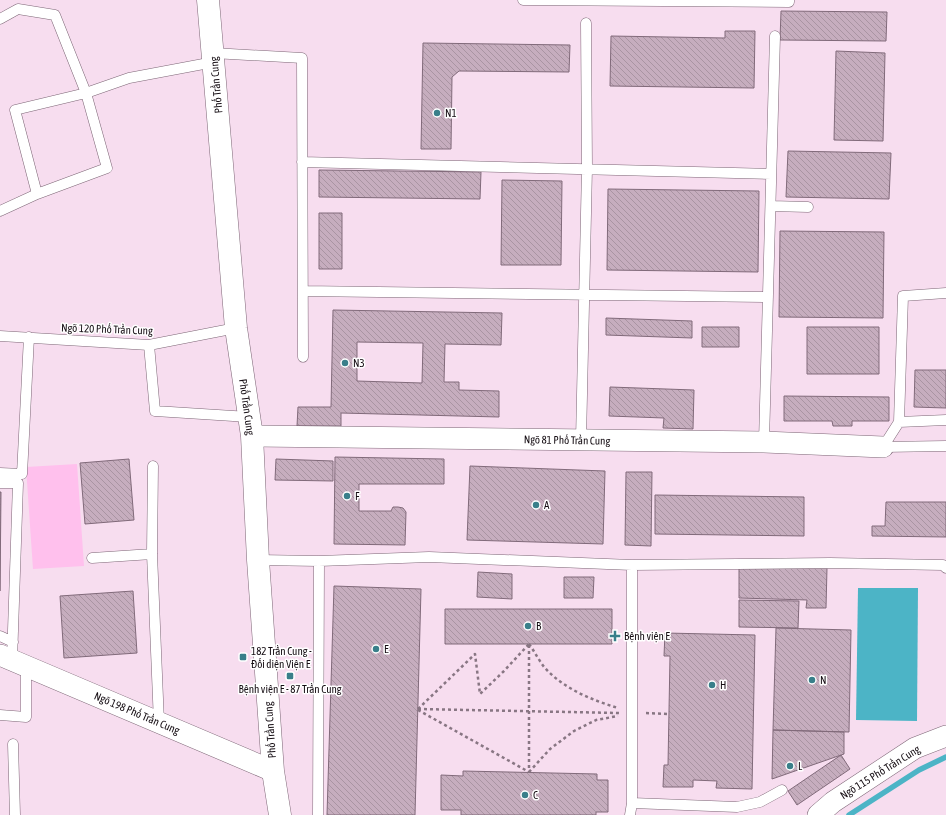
<svg xmlns="http://www.w3.org/2000/svg" width="946" height="815" viewBox="0 0 946 815" font-family="'Asap Condensed',sans-serif">
<style>
.green{fill:#ffc0ed}
.water{fill:#4cb4c6}
.lines{fill:none;stroke-linecap:round;stroke-linejoin:round}
.stream{stroke:#4cb4c6;stroke-width:5.5}
.building{fill:url(#building-back-hatch);stroke:#816a7a;fill-rule:evenodd}
.lane-casing{stroke:#7d6676;stroke-width:11}
.street-casing{stroke:#7d6676;stroke-width:22}
.secondary-casing{stroke:#7d6676;stroke-width:23}
.path{stroke:#887683;stroke-width:2.5;stroke-dasharray:3 3;stroke-linecap:butt}
.lane{stroke:#fff;stroke-width:10}
.street{stroke:#fff;stroke-width:21}
.secondary{stroke:#fff;stroke-width:22}
.poi-dot{fill:#397f8a;stroke:#fff;stroke-width:1.5}
.labels{text-anchor:middle;dominant-baseline:central;stroke-width:3;stroke-linejoin:round;paint-order:stroke}
.street-label{font-size:11px;fill:#140c12;stroke:#fff}
.poi-label{font-size:11px;fill:#140c12;stroke:#fff;text-anchor:start}
</style>
<defs>
<pattern id="building-back-hatch" width="6" height="6" patternUnits="userSpaceOnUse"><rect width="6" height="6" fill="#c6adbe"/><path d="M-1 5l2 2M0 0l6 6M5-1l2 2" fill="none" stroke="#a994a2"/></pattern>
</defs>
<rect width="100%" height="100%" fill="#f7ddef"/>
<path class="green" d="M77,464L84,566L33,569L26,467Z"/>
<path class="water" d="M858,588H918L917,721L856,720Z"/>
<g class="lines">
<path class="stream" d="M849,815L919,770L946,757"/>
</g>
<path class="building" d="M781,11L887,12L886,41L780,40Z
M725,31H755L754,88L610,86L611,36L725,38Z
M423,43L570,45L569,72L459,71L452,77L451,149H421Z
M836,51L885,53L883,141L834,140Z
M788,151L891,153L889,199L786,197Z
M319,170L481,172L480,199L319,197Z
M502,180L562,181L561,265H501Z
M608,189L759,191L758,272L607,270Z
M319,213H342V269H319Z
M780,231L884,232L883,318L779,317Z
M333,310L502,313L501,345L445,344L444,382H459V390L499,391V417L341,413V426H297L298,407H331ZM357,342L423,343L422,383L357,381Z
M606,318L692,321V338L606,335Z
M702,327H739V347H702Z
M807,327H879V374H807Z
M915,370H946V408L914,407Z
M610,387L694,390L693,429L663,428L664,418L609,416Z
M784,396L889,397V421H852V426H833L832,421H784Z
M335,457L444,459V484H359V511H391L393,507H398L403,508L406,512L405,545L334,544Z
M129,459L134,520L85,524L80,463Z
M276,459L333,461V481L275,480Z
M470,466L605,471L603,544L467,540Z
M626,472H652L651,546L625,545Z
M0,492H1L0,591Z
M655,495L804,497V536L655,534Z
M886,502H946V537L872,536V526H885Z
M739,566L827,568L826,608H806L807,600L739,598Z
M478,572L512,574V599L477,597Z
M564,577H594L593,598H564Z
M334,586L421,589L415,815H327Z
M133,591L137,653L64,658L60,596Z
M739,600L799,601L798,628L739,627Z
M445,609H612V644H445Z
M776,628L851,630L849,732L773,730Z
M665,633L755,635L752,789L716,788L717,781L693,780V787H663L664,765H668L670,656H664Z
M773,730L844,732V754L772,779Z
M841,755L850,769L797,805L788,791Z
M463,771L597,774V780H608V812H596V815H461V810H441V775L463,776Z"/>
<g class="lines">
<g class="lane-casing">
<path id="lane" d="M523,0L789,2V0
M0,19L18,9L55,15L86,93L107,168L37,194L0,211
M213,53L302,58L303,357
M302,162L771,174
M37,194L15,110L86,93L129,78L214,62
M771,206L808,207
M303,291L768,297
M0,336L149,345L236,328
M149,345L155,411L249,417
M899,422L946,420
M581,440L587,168L586,23
M764,442L775,36
M883,447L899,422L903,296L946,293
M883,447L946,446
M153,466L152,554L159,723
M0,473L22,474L29,337
M0,483H18L12,660
M92,558L152,554
M258,560L319,561L429,557L632,565L830,563L943,565L946,568
M0,636L13,642
M0,715L26,717V666
M13,744L15,815
M632,803L737,807L760,802L782,790
M318,815L319,561
M630,815L632,803V565"/>
</g>
<g class="street-casing">
<path id="street" d="M252,436L764,442L883,447
M0,655L273,771
M818,815L833,802L915,748L946,736"/>
</g>
<g class="secondary-casing">
<path id="secondary" d="M208,0L236,328L252,436L258,560L273,771L280,815"/>
</g>
<path class="path" d="M529,644C535,652 539,661 545,668C564,689 592,700 618,708
M529,645V772
M418,709L619,713
M418,709L475,654L480,694L504,671L529,644
M418,710L529,772
M646,713L669,714
M529,772L550,749L574,731L596,720L618,716"/>
<use href="#lane" class="lane"/>
<use href="#street" class="street"/>
<use href="#secondary" class="secondary"/>
</g>
<g class="poi-dot">
<circle cx="437" cy="113" r="4"/>
<circle cx="345" cy="363" r="4"/>
<circle cx="347" cy="496" r="4"/>
<circle cx="536" cy="505" r="4"/>
<circle cx="528" cy="626" r="4"/>
<path d="M613 630h4v4h4v4h-4v4h-4v-4h-4v-4h4z"/>
<circle cx="376" cy="649" r="4"/>
<rect x="239" y="653" width="8" height="8" rx="2"/>
<rect x="286" y="672" width="8" height="8" rx="2"/>
<circle cx="812" cy="680" r="4"/>
<circle cx="712" cy="685" r="4"/>
<circle cx="790" cy="766" r="4"/>
<circle cx="525" cy="795" r="4"/>
</g>
<g class="labels">
<g class="street-label">
<text transform="translate(216 85) rotate(-95)">Phố Trần Cung</text>
<text transform="translate(107 329) rotate(2)">Ngõ 120 Phố Trần Cung</text>
<text transform="translate(247 407) rotate(82)">Phố Trần Cung</text>
<text transform="translate(567 440) rotate(1)">Ngõ 81 Phố Trần Cung</text>
<text transform="translate(137 713) rotate(23)">Ngõ 198 Phố Trần Cung</text>
<text transform="translate(270 730) rotate(-94)">Phố Trần Cung</text>
<text transform="translate(880 772) rotate(-32)">Ngõ 115 Phố Trần Cung</text>
</g>
<g class="poi-label">
<text x="445" y="113">N1</text>
<text x="353" y="363">N3</text>
<text x="355" y="496">F</text>
<text x="544" y="505">A</text>
<text x="536" y="626">B</text>
<text x="624" y="636">Bệnh viện E</text>
<text x="384" y="649">E</text>
<text x="251" y="651">182 Trần Cung -<tspan x="251" dy="13">Đối diện Viện E</tspan></text>
<text x="820" y="680">N</text>
<text x="720" y="685">H</text>
<text x="290" y="689" text-anchor="middle">Bệnh viện E - 87 Trần Cung</text>
<text x="798" y="766">L</text>
<text x="533" y="795">C</text>
</g>
</g>
</svg>
